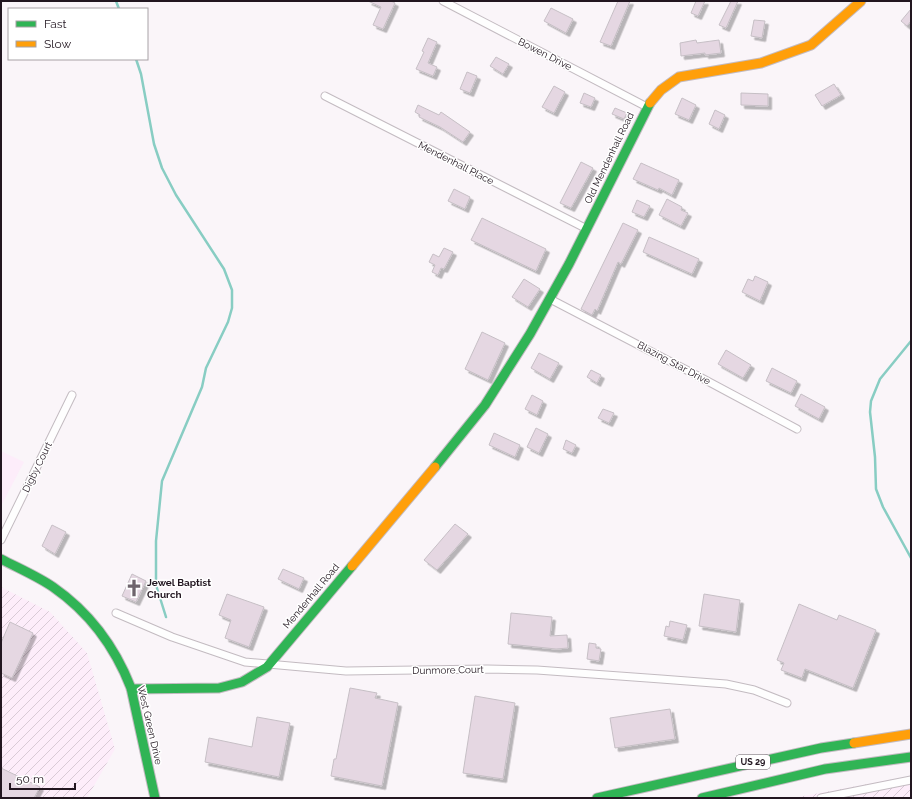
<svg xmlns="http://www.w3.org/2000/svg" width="912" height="799" viewBox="0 0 912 799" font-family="Raleway,sans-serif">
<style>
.built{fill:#fdedfa}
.industrial{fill:url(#industrial-furrows)}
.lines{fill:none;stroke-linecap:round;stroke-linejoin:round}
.stream{stroke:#88cdc3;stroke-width:2.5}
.building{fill:#e5d7e2;stroke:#c6bfc5;filter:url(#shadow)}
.street-casing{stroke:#c3bbc1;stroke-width:9}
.fast-casing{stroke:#c3bbc1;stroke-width:11}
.slow-casing{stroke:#c3bbc1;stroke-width:11}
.street{stroke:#fefefe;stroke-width:7}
.fast{stroke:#30b455;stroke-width:9}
.slow{stroke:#ff9f0a;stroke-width:9}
.labels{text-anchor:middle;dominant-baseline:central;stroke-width:3;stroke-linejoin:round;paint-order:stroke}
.shield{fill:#fff;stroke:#645c63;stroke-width:1}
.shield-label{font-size:9px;font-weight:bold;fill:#221620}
.street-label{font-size:10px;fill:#221620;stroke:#fff}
.poi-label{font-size:10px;font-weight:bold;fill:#221620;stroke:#fff;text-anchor:start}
</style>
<defs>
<pattern id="industrial-furrows" width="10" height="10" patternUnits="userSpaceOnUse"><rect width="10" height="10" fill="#fdedfa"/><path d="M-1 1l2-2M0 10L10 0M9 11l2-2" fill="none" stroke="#d9cad6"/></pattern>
<filter id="shadow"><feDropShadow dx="3.5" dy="3.5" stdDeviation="0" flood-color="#0004"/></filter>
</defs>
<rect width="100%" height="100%" fill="#faf5f9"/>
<path class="built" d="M1,451L24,462L1,506Z"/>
<path class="industrial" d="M1,587L50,612L87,653L115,749L87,798H1Z
M911,776V798H793Z"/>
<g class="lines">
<path class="stream" d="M116,1L119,9
M136,59L141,74L154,144L162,168L176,195L224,269L232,290V308L228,322L206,368L202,387L162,481L156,541V585L166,617
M911,341L880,379L871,401L870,412L875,457L876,489L883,507L911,558"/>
</g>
<path class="building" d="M368,1H391L395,3L383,29L373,25L381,7Z
M618,1H630L611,46L600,42Z
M696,1H705L698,16L691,13Z
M731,1H738L726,28L719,25Z
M551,8L573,19L566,33L544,21Z
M911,9V21L907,26L901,21Z
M754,20L765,21L762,38L751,36Z
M428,38L437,42L428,63L437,67L433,76L416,69L424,52L422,51Z
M696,40L697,43L719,40L721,53L705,55V53L681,56L680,43Z
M496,57L509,64L503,74L490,66Z
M467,72L477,76L470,93L460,89Z
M834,84L841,95L822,106L815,95Z
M554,86L565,92L554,113L542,107Z
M584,93L595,98L591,107L580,103Z
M741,93L768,94V106L741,105Z
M682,98L696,105L689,120L675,114Z
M418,105L439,115L441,112L470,132L463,142L440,127L419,117L420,115L415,112Z
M615,108L627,113L624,119L612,114Z
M715,110L725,115L719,129L709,124Z
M581,162L593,168L571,208L560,203Z
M641,163L679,180L672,195L659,188L658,190L633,179Z
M454,189L470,197L465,209L448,201Z
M667,199L682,207L681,210L688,213L681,226L659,215Z
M637,200L650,206L644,217L632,212Z
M482,218L546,249L536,271L471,240Z
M623,223L638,230L621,264L618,262L597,311L595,309L592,315L581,309Z
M649,237L699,259L692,274L643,252Z
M444,248L453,252L444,269L441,268L438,275L432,272L435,265L429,262L433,254L439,257Z
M755,276L768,282L760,301L742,292L748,279L753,281Z
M524,279L540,289L528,307L512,297Z
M482,332L505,343L488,380L465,369Z
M726,350L751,365L743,378L718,364Z
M539,353L559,363L550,379L531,368Z
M772,368L797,381L791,393L766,381Z
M591,370L601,375L597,383L587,377Z
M801,394L825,407L819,419L795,406Z
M532,395L543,401L537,415L525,409Z
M603,409L614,413L609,423L598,418Z
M536,428L548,434L539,453L527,447Z
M494,433L520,445L515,457L489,445Z
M566,440L576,445L572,453L563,449Z
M455,524L468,534L437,570L424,560Z
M52,525L66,532L55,554L42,546Z
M283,569L304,578L299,589L278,579Z
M132,574L146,581L136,602L122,596Z
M227,594L264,607L249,647L225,638L231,620L219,615Z
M704,594L740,600L736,632L699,626Z
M799,604L837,620L839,615L876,630L853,688L805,669L802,678L781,670L784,663L777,660Z
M511,613L552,617L550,636L567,635L568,648L556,649L508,644Z
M670,621L687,625L683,640L664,636L666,626L669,627Z
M10,622L33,633L12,678L1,673V643Z
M589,643L596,644V648L601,649L599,661L587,659Z
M350,688L377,693L375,698L398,703L382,786L331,776L334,759H336Z
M475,696L515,703L503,779L463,773Z
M670,709L675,739L615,748L610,718Z
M257,717L290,723L279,777L205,762L209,738L252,747Z
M1,768L40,787L34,798H1Z"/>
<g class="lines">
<g class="street-casing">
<path id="street" d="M443,1L647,107
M325,96L587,229
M550,299L698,376L797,429
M1,540L72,395
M116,613L172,637L245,662L346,671L487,669L537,670L661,679L726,684L754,690L787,703
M821,798L911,780"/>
</g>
<g class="fast-casing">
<path id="fast" d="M435,467L485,405L530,334L569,264L650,103
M1,559C18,568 37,576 53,587C89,612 115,647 131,688L155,798
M131,689L219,688L242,682L267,667L352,566
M597,798L821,748L854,743
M702,798L825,769L911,757"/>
</g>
<g class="slow-casing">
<path id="slow" d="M650,103L661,90L679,77L761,63L811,45L861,1
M352,566L435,467
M854,743L911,734"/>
</g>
<use href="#street" class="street"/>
<use href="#fast" class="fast"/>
<use href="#slow" class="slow"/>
</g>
<defs>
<g id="church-bare" transform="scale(1.38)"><path d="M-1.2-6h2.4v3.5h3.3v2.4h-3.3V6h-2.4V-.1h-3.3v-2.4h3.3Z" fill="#6e646c" stroke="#fff" stroke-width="2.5" paint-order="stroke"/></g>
</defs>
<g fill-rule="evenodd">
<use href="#church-bare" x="134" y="588"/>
</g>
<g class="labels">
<rect class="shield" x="736" y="755" width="34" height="14" rx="3"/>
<g class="shield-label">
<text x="753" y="762">US 29</text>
</g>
<g class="street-label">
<text transform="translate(545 54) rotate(27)">Bowen Drive</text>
<text transform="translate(609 158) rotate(-64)">Old Mendenhall Road</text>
<text transform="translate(456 163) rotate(27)">Mendenhall Place</text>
<text transform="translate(674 363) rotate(28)">Blazing Star Drive</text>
<text transform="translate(37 467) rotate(-64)">Digby Court</text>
<text transform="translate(311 596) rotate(-50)">Mendenhall Road</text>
<text transform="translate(448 670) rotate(-1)">Dunmore Court</text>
<text transform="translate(150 725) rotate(77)">West Green Drive</text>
</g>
<g class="poi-label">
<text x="147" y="582">Jewel Baptist<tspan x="147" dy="12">Church</tspan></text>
</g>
</g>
<rect width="912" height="799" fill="none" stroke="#221620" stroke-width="4"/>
<rect x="8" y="8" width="140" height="52" fill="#ffffff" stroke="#a7a2a6"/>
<rect x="16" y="21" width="20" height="6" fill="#30b455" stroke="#a7a2a6"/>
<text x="44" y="28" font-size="12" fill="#221620">Fast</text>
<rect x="16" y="41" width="20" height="6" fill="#ff9f0a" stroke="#a7a2a6"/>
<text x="44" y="48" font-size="12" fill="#221620">Slow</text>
<path d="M10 783v6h65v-6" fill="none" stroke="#221620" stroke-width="2"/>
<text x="16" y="783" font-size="12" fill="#221620" stroke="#ffffff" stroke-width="3" paint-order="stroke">50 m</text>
</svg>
